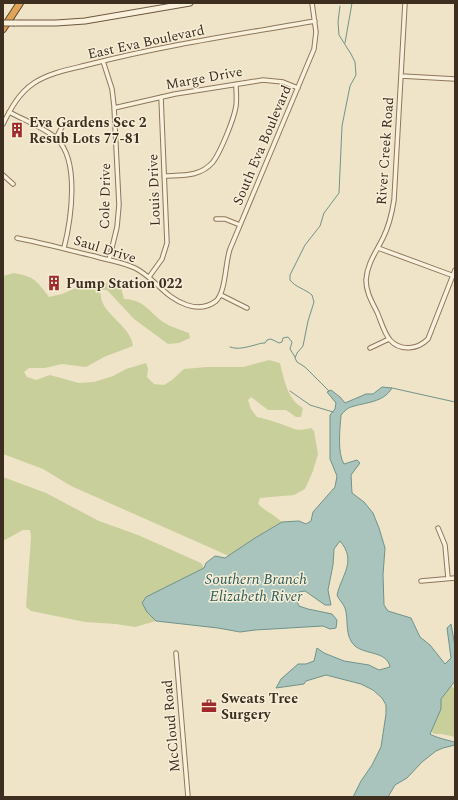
<svg xmlns="http://www.w3.org/2000/svg" width="458" height="800" viewBox="0 0 458 800" font-family="Spectral,serif">
<style>
.green{fill:#c9cf9b}
.water{fill:#a9c4bc;stroke:#6f938a}
.lines{fill:none;stroke-linecap:round;stroke-linejoin:round}
.stream{stroke:#6f938a;stroke-width:1}
.street-casing{stroke:#8d765c;stroke-width:5.5}
.secondary-casing{stroke:#6f573f;stroke-width:7}
.highway-casing{stroke:#5b4430;stroke-width:8}
.street{stroke:#faf1dc;stroke-width:3.5}
.secondary{stroke:#faf1dc;stroke-width:5}
.highway{stroke:#e0a458;stroke-width:6}
.secondary-bridge-casing{stroke:#6f573f;stroke-width:7;stroke-linecap:butt}
.secondary-bridge{stroke:#faf1dc;stroke-width:5}
.labels{text-anchor:middle;dominant-baseline:central;stroke-width:3;stroke-linejoin:round;paint-order:stroke}
.street-label{font-size:14px;fill:#3d2e20;stroke:#f7eed8}
.poi-label{font-size:14px;font-weight:bold;fill:#3d2e20;stroke:#f7eed8;text-anchor:start}
.water-label{font-size:15px;font-style:italic;fill:#2f5d5a;stroke:#f7eed8}
</style>
<rect width="100%" height="100%" fill="#f0e4c8"/>
<path class="green" d="M14,273C35,277 36,280 49,297L62,294L83,285L102,282L121,288L124,299C145,300 149,312 163,322C171,327 181,330 189,333L190,338L179,343L168,344L134,319L107,290H101C97,313 131,324 133,346L104,357L86,367L62,364L45,368H29L24,372L27,377L36,380L50,375L79,383L94,382L113,376L126,369L146,363L148,369L147,377L154,384L164,385L172,380L184,369L207,367H243L269,360L280,363C284,379 287,399 303,408L301,417H296L286,410H268L251,397L248,400L251,409L257,417C263,418 269,420 275,422C291,426 293,433 311,428L314,431L318,454L313,471L305,489L294,495L260,498L258,504C266,512 275,515 282,522L255,538L229,556L71,486L43,469L3,454V276Z
M3,477L46,493L99,521L138,535L201,563L204,568L186,578L147,612L156,621L135,627L116,624L85,622L31,611L26,607L31,537L30,530H23L3,541Z
M451,686L455,689V737L442,734H435L431,732L441,709V699Z"/>
<path class="water" d="M382,387L392,388C383,403 366,402 351,407C347,408 344,412 341,415C340,428 337,453 344,464L357,460L360,463L351,475L352,493L364,502L373,513L379,528L385,548L383,575L384,605L388,611L411,618L420,637L430,645L445,664L451,658L447,628L451,624L455,646V681L441,699V709L430,734C434,737 450,741 455,742V745L443,748L436,751L422,762L407,778L395,785L388,797H353L361,781L372,765L381,747L386,714V705L382,698L373,690L361,684L326,675L306,681L304,684L276,688L281,679L298,664H306L314,661L317,648L324,653L344,661L369,665L379,670L390,667C387,651 366,655 355,646C344,636 349,620 345,608C343,603 339,600 337,595C342,574 357,561 340,541L334,549L333,565L328,590L331,605H325L305,591L299,592L296,599L299,606L308,609L332,614L337,620L336,628L330,629L323,626L255,630L240,632L218,628L156,621L147,612L142,603L146,597L204,568L206,563L215,556L225,558L255,538L282,522L299,521L306,524L311,521L313,512L335,487L337,476L330,459V415L335,409L336,403L327,392L331,390L340,397L345,403L366,394H373Z"/>
<g class="lines">
<path class="stream" d="M345,43L352,3
M230,347C238,350 247,347 255,345C259,344 260,343 265,343L267,340L271,339L279,343L282,342L283,338L288,337L292,342L290,349L295,357
M392,388L455,402
M290,391L310,405L333,412
M329,391L305,367L297,362L295,358L297,353L303,346L308,321L314,302L312,295C305,289 295,287 290,280V275L305,245L320,226L324,213L339,193L342,126L350,86L356,75L355,62L351,54L339,35L338,22L340,6"/>
<g class="street-casing">
<path id="street" d="M405,3L394,200C392,213 389,226 383,238C376,252 367,264 366,280C366,292 372,302 377,312C381,321 384,333 390,340C401,352 418,349 428,339L455,270
M103,61L112,89L114,106L119,205L117,227L109,260
M401,76L455,79
M114,108L175,94L263,80L283,82L298,88
M9,112C24,120 45,128 57,139C80,161 71,220 64,248
M3,124C11,108 19,93 34,83C51,72 72,69 91,64C165,45 241,34 315,21
M56,138L62,127
M3,175L13,184
M164,176C183,175 200,177 213,162C221,151 234,119 236,106C237,99 236,91 236,84
M216,219H225L240,225
M17,238C43,243 68,250 94,256C107,260 122,262 135,268C155,278 165,298 187,305C196,308 207,308 216,301C226,292 225,263 230,249L314,49L316,32L312,3
M378,248L454,276
M149,277L162,259L167,243L161,97
M221,295L247,308
M370,348L389,339
M438,528L445,545L448,578
M421,581L455,578
M176,653L188,797"/>
</g>
<g class="secondary-casing">
<path id="secondary" d="M15,23H56L85,21L190,3"/>
</g>
<g class="highway-casing">
<path id="highway" d="M3,29L20,3"/>
</g>
<use href="#street" class="street"/>
<use href="#secondary" class="secondary"/>
<use href="#highway" class="highway"/>
<g class="secondary-bridge-casing">
<path id="secondary-bridge" d="M3,23H15"/>
</g>
<use href="#secondary-bridge" class="secondary-bridge"/>
</g>
<defs>
<g id="building-bare" transform="scale(1.2)"><path d="M-4-6H4V6H1V3H-1V6H-4ZM-2.5-4.3h1.7v1.8h-1.7ZM.8-4.3h1.7v1.8H.8ZM-2.5-1h1.7V.8h-1.7ZM.8-1h1.7V.8H.8Z" fill="#9e2a2b" stroke="#f7eed8" stroke-width="2.5" paint-order="stroke"/></g>
<g id="office-bare" transform="scale(1.2)"><path d="M-6-3h4V-5.5h4V-3h4V5H-6ZM-1-4.5V-3h2v-1.5ZM-6 0V1H6V0Z" fill="#9e2a2b" stroke="#f7eed8" stroke-width="2.5" paint-order="stroke"/></g>
</defs>
<g fill-rule="evenodd">
<use href="#building-bare" x="17" y="130"/>
<use href="#building-bare" x="54" y="283"/>
<use href="#office-bare" x="209" y="706"/>
</g>
<g class="labels">
<g class="street-label">
<text transform="translate(146 42) rotate(-12)">East Eva Boulevard</text>
<text transform="translate(204 78) rotate(-10)">Marge Drive</text>
<text transform="translate(262 145) rotate(-67)">South Eva Boulevard</text>
<text transform="translate(385 151) rotate(-86)">River Creek Road</text>
<text transform="translate(154 190) rotate(-92)">Louis Drive</text>
<text transform="translate(105 196) rotate(-89)">Cole Drive</text>
<text transform="translate(105 249) rotate(17)">Saul Drive</text>
<text transform="translate(171 726) rotate(-95)">McCloud Road</text>
</g>
<g class="poi-label">
<text x="29" y="122">Eva Gardens Sec 2<tspan x="29" dy="16">Resub Lots 77-81</tspan></text>
<text x="66" y="283">Pump Station 022</text>
<text x="221" y="698">Sweats Tree<tspan x="221" dy="16">Surgery</tspan></text>
</g>
<g class="water-label">
<text x="256" y="579">Southern Branch<tspan x="256" dy="17">Elizabeth River</tspan></text>
</g>
</g>
<rect width="458" height="800" fill="none" stroke="#3d2e20" stroke-width="8"/>
</svg>
